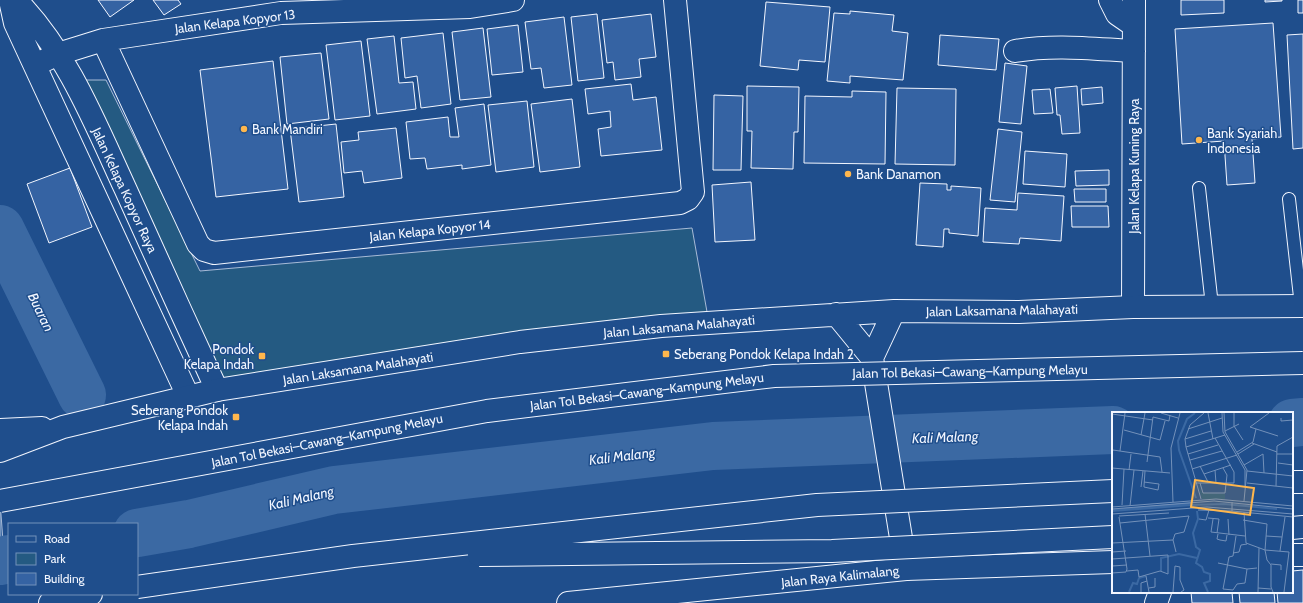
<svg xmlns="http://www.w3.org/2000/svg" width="1303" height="603" viewBox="0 0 1303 603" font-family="Cabin,sans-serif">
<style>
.green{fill:#245a82;stroke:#a8bbd7}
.water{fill:#3b69a3;stroke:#a8bbd7}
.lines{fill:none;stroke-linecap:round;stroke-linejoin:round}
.river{stroke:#3b69a3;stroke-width:48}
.building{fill:#3563a3;stroke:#f2f6ff}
.lane-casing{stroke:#f2f6ff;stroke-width:14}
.street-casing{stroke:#f2f6ff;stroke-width:24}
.secondary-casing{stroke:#f2f6ff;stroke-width:24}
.primary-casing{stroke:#f2f6ff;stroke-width:24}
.highway-casing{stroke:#f2f6ff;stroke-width:24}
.lane{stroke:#1f4e8c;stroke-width:12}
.street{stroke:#1f4e8c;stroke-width:22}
.secondary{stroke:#1f4e8c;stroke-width:22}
.primary{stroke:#1f4e8c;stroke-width:22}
.highway{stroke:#1f4e8c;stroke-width:22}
.highway-bridge-casing{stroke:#f2f6ff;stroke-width:24;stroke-linecap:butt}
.highway-bridge{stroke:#1f4e8c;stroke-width:22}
.poi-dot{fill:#ffb74d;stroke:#1f4e8c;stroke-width:1.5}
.labels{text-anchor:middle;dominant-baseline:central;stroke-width:3;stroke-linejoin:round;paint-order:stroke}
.street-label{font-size:13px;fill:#f2f6ff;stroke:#1f4e8c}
.poi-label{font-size:13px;fill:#f2f6ff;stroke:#1f4e8c;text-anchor:start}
.water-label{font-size:14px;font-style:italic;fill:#f2f6ff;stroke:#1f4e8c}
.inset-river{fill:none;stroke:#3b69a3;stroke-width:2}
.inset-road{fill:none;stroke:#7391ba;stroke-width:1}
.view{fill:#ffb74d;fill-opacity:0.15;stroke:#ffb74d;stroke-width:2}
.inset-edge{fill:none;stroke:#f2f6ff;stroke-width:2}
</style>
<rect width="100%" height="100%" fill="#1f4e8c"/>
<path class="green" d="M75,80H106L200,271L692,228L709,323L217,390Z"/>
<path class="water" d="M0,501L6,581L0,583Z"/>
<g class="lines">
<path class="river" d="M0,229L82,395
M1292,423L1303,422
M137,533L189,524L334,490L713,446L1113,430
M0,561L9,559"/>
</g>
<path class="building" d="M98,0H134L110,17Z
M153,0H178L181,4L164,15Z
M1181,0H1224V13L1181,15Z
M1265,0H1282V1L1265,2Z
M1298,0H1303V13H1298Z
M766,2L830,7L825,62L799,60L798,70L760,66Z
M850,11L894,15L892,31L908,33L903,80L850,76V83L827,81L834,13L850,14Z
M597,14L604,78L578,81L571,17Z
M651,14L656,57L639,59L641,77L615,80L613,62L607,63L602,20Z
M564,17L572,85L544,88L541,68L531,69L525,22Z
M1273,23L1281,137L1252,139L1255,183L1227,185L1224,141L1182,144L1175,29Z
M518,25L523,72L492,75L487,29Z
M483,28L491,97L460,100L452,32Z
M443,33L451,104L421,108L417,76L405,78L401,38Z
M1303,34V148L1293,149L1287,35Z
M940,35L999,39L996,70L938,65Z
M394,36L399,83L413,82L416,109L377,114L367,39Z
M361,41L370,116L335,120L326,45Z
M321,53L329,119L287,124L280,57Z
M273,61L288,189L216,197L200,70Z
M1005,63L1027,66L1021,124L999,122Z
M631,84L633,100L656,97L662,150L601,156L598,129L611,127L610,111L588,114L585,89Z
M747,86L799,87L798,132H794L793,169L751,168L752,131H747Z
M1077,86L1080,133L1062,134L1060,115H1057L1055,88Z
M1102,87L1103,103L1082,105L1081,89Z
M897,88L956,89L955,165L895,164Z
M1050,89L1053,113L1034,114L1032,90Z
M852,91L886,92L885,164L804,163L805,96L852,97Z
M714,95L743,96L741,170H713Z
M572,99L580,167L540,172L531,104Z
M527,101L534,167L496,172L488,105Z
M484,104L491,165L462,169V165L427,169L425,158L410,159L406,122L448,117L450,137H459L455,108Z
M336,124L344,197L299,202L290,129Z
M396,128L402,178L364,183L362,171L344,173L341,142L359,140L358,132Z
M998,129L1022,132L1015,202L990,200Z
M1025,151L1067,154L1065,187L1023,184Z
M70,168L92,227L49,243L27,184Z
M1109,170V185L1076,186L1075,171Z
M751,182L755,240L715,242L712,185Z
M920,183L947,184V190H951V186L981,188L978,236L949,233V229H944L943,247L916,245Z
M1074,189H1106V202H1075Z
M1018,193L1064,196L1061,241L1020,238L1019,244L983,242L985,208L1017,210Z
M1071,206H1108L1109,227H1072Z
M1303,570V603H1278L1277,592H1292V571Z
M1191,592H1232L1233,603H1192Z
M1239,592H1274L1275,603H1240Z"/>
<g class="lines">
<g class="lane-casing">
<path id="lane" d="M1199,188L1212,306
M1289,199L1301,306"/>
</g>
<g class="street-casing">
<path id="street" d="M10,0L15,23L188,396
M16,0C67,52 95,123 125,188C155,255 186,323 217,390
M1110,0L1117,14L1133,25
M103,40L198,244L204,250L214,253L680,203L688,199L693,192L675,0
M1015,51C1055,44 1094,49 1134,51
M35,65L58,54L103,40L281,13L470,7L513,0
M1133,307L1134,0
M568,603L906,569"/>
</g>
<g class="secondary-casing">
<path id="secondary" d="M1156,603L1160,592"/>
</g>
<g class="primary-casing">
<path id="primary" d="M836,314L872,358L906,569L1113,562
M872,358L894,311
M0,430L42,428
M0,451L63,427L217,390L520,342L661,326L894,311L1019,312L1133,307L1303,306
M1292,555H1303"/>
</g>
<g class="highway-casing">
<path id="highway" d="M1292,482H1303
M1292,528L1303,527
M50,603L91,594"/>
</g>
<use href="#lane" class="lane"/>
<use href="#street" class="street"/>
<use href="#secondary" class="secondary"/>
<use href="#primary" class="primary"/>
<use href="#highway" class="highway"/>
<g class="highway-bridge-casing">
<path id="highway-bridge" d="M0,501L487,411L774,376L1303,363
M479,555L832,551L1113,537
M137,587L353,556L817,505L1113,491"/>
</g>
<use href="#highway-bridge" class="highway-bridge"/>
</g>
<g class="poi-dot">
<circle cx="244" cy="129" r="4"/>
<circle cx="1199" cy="140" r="4"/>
<circle cx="848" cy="174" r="4"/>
<rect x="662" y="350" width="8" height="8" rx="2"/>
<rect x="258" y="352" width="8" height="8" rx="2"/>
<rect x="232" y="413" width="8" height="8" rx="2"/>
</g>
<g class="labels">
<g class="street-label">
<text transform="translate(235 21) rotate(-7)">Jalan Kelapa Kopyor 13</text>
<text transform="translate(1134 166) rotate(-90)">Jalan Kelapa Kuning Raya</text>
<text transform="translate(125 190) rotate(65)">Jalan Kelapa Kopyor Raya</text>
<text transform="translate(430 230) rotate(-6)">Jalan Kelapa Kopyor 14</text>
<text transform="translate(1002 310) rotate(-1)">Jalan Laksamana Malahayati</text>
<text transform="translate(679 326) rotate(-5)">Jalan Laksamana Malahayati</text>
<text transform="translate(358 368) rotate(-9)">Jalan Laksamana Malahayati</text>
<text transform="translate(970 371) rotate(-1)">Jalan Tol Bekasi–Cawang–Kampung Melayu</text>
<text transform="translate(647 391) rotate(-7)">Jalan Tol Bekasi–Cawang–Kampung Melayu</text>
<text transform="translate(327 440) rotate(-11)">Jalan Tol Bekasi–Cawang–Kampung Melayu</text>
<text transform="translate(840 576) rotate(-6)">Jalan Raya Kalimalang</text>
</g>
<g class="poi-label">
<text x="252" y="129">Bank Mandiri</text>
<text x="1207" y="133">Bank Syariah<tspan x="1207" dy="15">Indonesia</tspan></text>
<text x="856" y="174">Bank Danamon</text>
<text x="254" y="349" text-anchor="end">Pondok<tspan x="254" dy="15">Kelapa Indah</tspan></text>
<text x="674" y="354">Seberang Pondok Kelapa Indah 2</text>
<text x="228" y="410" text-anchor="end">Seberang Pondok<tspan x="228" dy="15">Kelapa Indah</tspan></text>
</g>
<g class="water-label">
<text transform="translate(41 312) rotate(64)">Buaran</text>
<text transform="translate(945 437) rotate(-2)">Kali Malang</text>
<text transform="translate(622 456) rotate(-7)">Kali Malang</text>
<text transform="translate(301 498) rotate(-13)">Kali Malang</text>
</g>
</g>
<g transform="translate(1112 412)">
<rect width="181" height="181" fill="#1f4e8c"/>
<path d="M86,72L90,81L113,82V87H90Z" fill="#245a82"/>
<path d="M80,90V94L0,100V97Z" fill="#3b69a3"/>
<path class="inset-river" d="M83,1L75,7L66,29L67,38L84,86M78,93L112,92L165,97M85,99L86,107L81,121L84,135L88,138L84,151L90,155L92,160L98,162V169L92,171L96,180M49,159V146L67,142L85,146M17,180L21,171L25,172L27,166L34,164"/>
<path class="inset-road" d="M49,1L66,6M96,1L101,27M110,1L111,20L133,58V75M112,1L113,20L135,58L132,89M122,1V14L131,28M157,1L138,15L166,24M0,2L41,8M169,6V9L181,8M76,17L110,6M12,18L48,28L53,9M113,19L127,12M29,23L33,1M73,27L99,19M140,31L165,40M74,35L113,23M8,39L13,1M0,40L1,38L48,45L50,60M125,40L141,30L144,17M76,42L106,33M126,42L142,32M165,42H180M78,48L110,39M35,50L41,5L57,9L58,3M166,51L181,53M132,53L151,42L152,61M88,54L96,70M0,56L58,61M80,57L125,43M17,58L19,42M103,58L104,71M135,59L181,64M92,62L119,53M32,70L47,72L46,78L32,75V74L33,59M84,71H122V60L103,26M88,71L91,81H113L115,63L111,56M135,71L181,76M164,74L165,34L181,25M29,75L31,59M89,87L74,35L73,27L78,13L92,1M61,90L59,36L68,1M120,90V99L181,105M10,93L12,57M18,94L22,58M0,95L104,87L181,94M0,97L102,89L181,97M86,98L120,99M132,100L134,131L153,138L155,148L159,153V175L161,180M0,102L95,95L181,102M33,102L38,144M7,104L57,101M96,106L107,107L105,121M87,107L94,108L97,98M101,107L99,120L133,124M116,107L117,123M131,108L155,112L153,138M8,111L77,104L72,120L63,122L61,128M106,122L105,127L108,128L114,129L115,123M154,124L170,125M0,131L61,128L64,140M153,138L177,140L172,180M168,139L173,105M0,140L14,139M121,141L127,140L129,133L135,132M0,147L56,143V162L48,159L27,165L26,158L15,159M106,151L135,157M159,152L169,153V158M0,154L15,153M0,161L14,160L15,157L7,105M34,164L37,180M37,176L43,175V166M146,176L159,177M121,178L111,177L117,145L121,144L124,124M121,178L125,172L133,171L135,157L145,156M29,180V171L35,169M61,180L63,154L68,155V168L72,178L69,180M146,180L147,136"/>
<path class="view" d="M83,68L142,76L138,103L79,95Z"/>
<rect width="181" height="181" class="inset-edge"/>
</g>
<rect x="8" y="523" width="130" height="72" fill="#1f4e8c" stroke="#7391ba"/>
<rect x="16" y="536" width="20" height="6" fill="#1f4e8c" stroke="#7391ba"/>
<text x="44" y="543" font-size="12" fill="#f2f6ff">Road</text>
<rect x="16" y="553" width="20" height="12" fill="#245a82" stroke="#7391ba"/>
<text x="44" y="563" font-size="12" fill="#f2f6ff">Park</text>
<rect x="16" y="573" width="20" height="12" fill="#3563a3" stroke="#7391ba"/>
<text x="44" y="583" font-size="12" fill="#f2f6ff">Building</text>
</svg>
